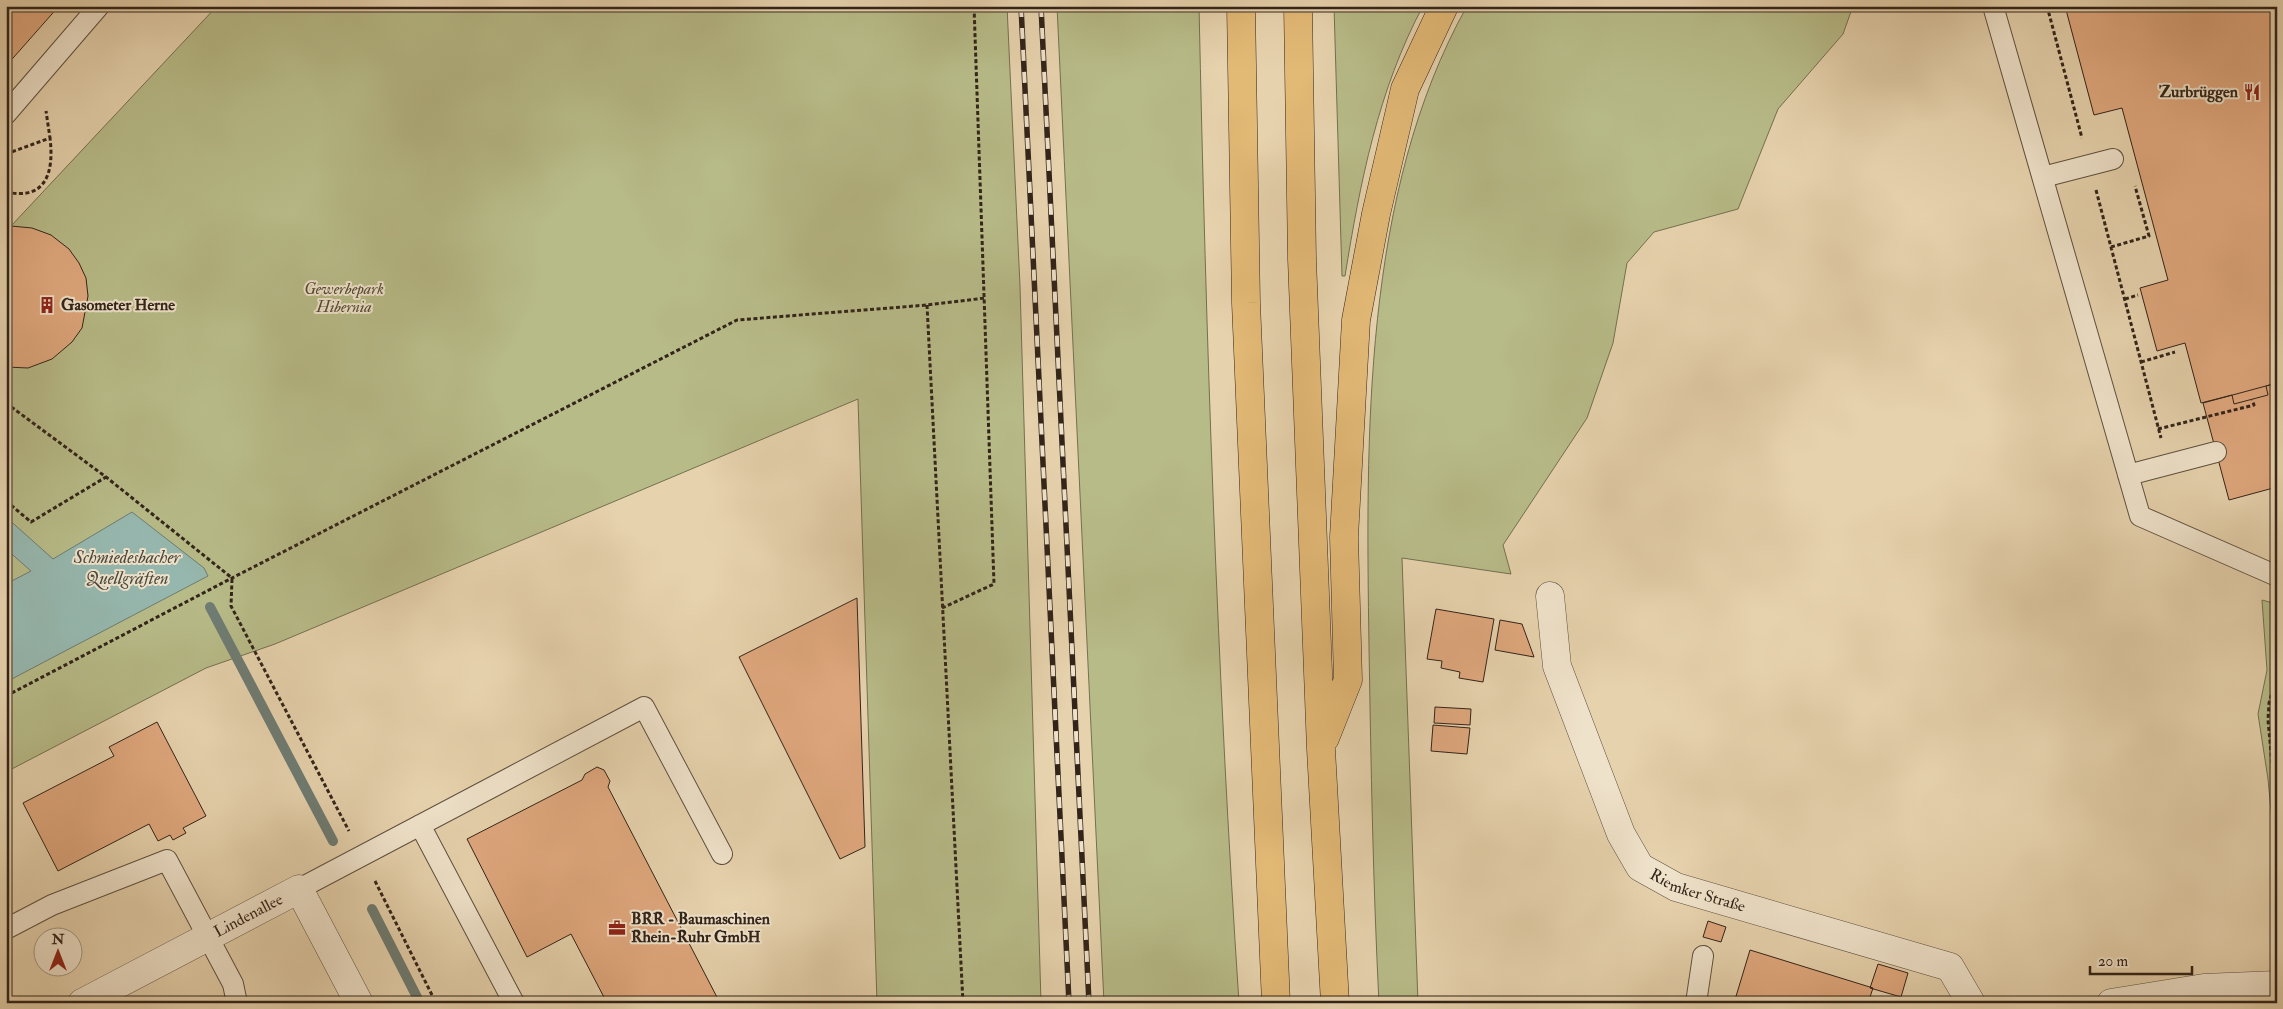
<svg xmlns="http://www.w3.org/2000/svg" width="2283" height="1009" viewBox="0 0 2283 1009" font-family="'IM FELL Double Pica',serif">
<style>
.green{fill:#b7bb88;stroke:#747051}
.water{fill:#96b7ae;stroke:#6e7c73}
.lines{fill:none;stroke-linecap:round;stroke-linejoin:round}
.stream{stroke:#6e7c73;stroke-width:10}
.building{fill:#dfa77d;stroke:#32241a}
.service-casing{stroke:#5f503f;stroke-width:22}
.minor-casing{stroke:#5f503f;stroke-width:29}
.motorway-casing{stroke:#32241a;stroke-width:29}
.path{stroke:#32241a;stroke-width:3;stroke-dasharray:4 2.5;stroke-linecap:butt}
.service{stroke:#efe2ca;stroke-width:20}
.minor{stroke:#efe2ca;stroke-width:28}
.motorway{stroke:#e3b976;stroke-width:28}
.rail-casing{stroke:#32241a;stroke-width:5.5}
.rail{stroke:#efe2ca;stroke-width:4;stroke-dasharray:11;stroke-linecap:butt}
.labels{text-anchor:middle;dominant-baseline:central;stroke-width:4;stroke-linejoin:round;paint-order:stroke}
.poi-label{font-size:16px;font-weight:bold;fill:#32241a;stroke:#efe2ca;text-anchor:start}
.park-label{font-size:16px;font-style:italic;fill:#534a36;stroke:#efe2ca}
.street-label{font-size:16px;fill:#32241a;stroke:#efe2ca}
.water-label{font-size:18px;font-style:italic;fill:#4b493f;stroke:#efe2ca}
</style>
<rect width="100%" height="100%" fill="#e6d2ad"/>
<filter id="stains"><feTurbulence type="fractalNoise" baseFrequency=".004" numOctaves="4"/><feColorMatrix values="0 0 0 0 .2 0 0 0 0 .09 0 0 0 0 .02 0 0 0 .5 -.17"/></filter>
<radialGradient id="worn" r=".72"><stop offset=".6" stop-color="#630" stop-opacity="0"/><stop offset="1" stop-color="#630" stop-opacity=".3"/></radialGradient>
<path class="green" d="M217,6H1007L1020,286L1041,1003H877L858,399L275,644L206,668L6,772V227L11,226Z
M1057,6H1199C1206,339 1217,671 1239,1003H1104Z
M1334,6H1423C1378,90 1360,183 1345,276H1342Z
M1467,6H1853L1843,34L1778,109L1738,209L1654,232L1627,263L1613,343L1587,418L1503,545L1511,574L1402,558L1418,1003H1379C1373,884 1371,766 1369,647C1366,438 1362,194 1467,6Z
M2262,600L2277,604V875L2268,779L2258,714L2267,670Z"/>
<path class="water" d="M132,512L204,568L208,576L6,682V584L31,571L6,549V517L53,559Z"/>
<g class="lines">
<path class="stream" d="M210,607L333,841
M372,909L420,1003"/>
</g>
<path class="building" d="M6,6H59L6,66Z
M2065,6H2277V383L2266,386L2268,395L2234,404L2232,395L2201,403L2185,343L2157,351L2140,288L2168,280L2122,108L2094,115Z
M11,226L32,228L51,235L69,249L79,263L86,278L88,296L82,328L72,342L52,359L28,368L6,367V227Z
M2277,383V487L2229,500L2203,403Z
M857,598L865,847L840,859L739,657Z
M1436,609L1494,619L1483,682L1459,678L1460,672L1441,668L1442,661L1427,659Z
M1500,620L1522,624L1534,657L1495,650Z
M1435,707L1471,709L1470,725L1434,723Z
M157,722L206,816L183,828L186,833L173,840L170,835L158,841L149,824L58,871L23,803L114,756L109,747Z
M1433,725L1470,728L1467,754L1431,751Z
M597,767L604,770L610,781L608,787L720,1003H607L571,934L527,957L467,839L582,780L585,774Z
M1708,921L1726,927L1721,942L1703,937Z
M1750,950L1873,988L1868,1003H1734Z
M1878,964L1908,973L1901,997L1870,988Z"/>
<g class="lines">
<g class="service-casing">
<path id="service" d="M1993,6L2140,516L2277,576
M6,114L99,6
M2043,177L2113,159
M2128,475L2216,452
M420,825L514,1003
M299,889L644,707L722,854
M6,929L52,905L167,860L233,984L237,1003
M1696,1003L1703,956"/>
</g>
<g class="minor-casing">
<g id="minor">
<path id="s1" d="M1550,596L1557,666L1621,834L1640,867L1676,887L1950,967L1971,1003"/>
<path id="s2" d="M82,1003L299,889L359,1003"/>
<path d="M2111,1003L2204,988L2277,985"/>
</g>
</g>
<g class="motorway-casing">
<path id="motorway" d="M1241,6L1246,303L1276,1003
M1298,6L1302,259L1321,749L1335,1003
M1325,738L1348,680L1344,537L1356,320L1376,214L1405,89L1444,6"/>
</g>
<path class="path" d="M2047,6L2082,138
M6,154L50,138L46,111
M2096,190L2161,438
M6,192C47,201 54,171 50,138
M2111,247L2149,236L2135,186
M2125,299L2138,295
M927,305L963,1003
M2141,362L2175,352
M6,403L106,477L232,578
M2158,429L2254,405L2252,400
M6,501L31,522L106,477
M232,579L231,606L349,831
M942,608L994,584L974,6
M2277,676L2269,703L2268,720L2277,818
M6,696L232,578L737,320L927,305L985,298
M375,881L436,1003"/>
<use href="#service" class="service"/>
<use href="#minor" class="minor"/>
<use href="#motorway" class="motorway"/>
<g class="rail-casing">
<path id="rail" d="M1021,6L1069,1003
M1041,6L1089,1003"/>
</g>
<use href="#rail" class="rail"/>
</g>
<defs>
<g id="restaurant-bare" transform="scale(1.35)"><path d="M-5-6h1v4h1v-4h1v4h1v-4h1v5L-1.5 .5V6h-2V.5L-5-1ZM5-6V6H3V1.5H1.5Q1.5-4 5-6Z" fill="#8f2418" stroke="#efe2ca" stroke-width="2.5" paint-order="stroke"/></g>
<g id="building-bare" transform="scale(1.35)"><path d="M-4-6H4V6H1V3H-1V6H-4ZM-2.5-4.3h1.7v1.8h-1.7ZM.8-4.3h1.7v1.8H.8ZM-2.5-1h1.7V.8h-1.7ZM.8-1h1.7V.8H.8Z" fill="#8f2418" stroke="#efe2ca" stroke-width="2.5" paint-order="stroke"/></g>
<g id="office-bare" transform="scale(1.35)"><path d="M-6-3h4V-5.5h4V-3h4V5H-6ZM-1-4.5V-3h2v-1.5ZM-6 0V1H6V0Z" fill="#8f2418" stroke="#efe2ca" stroke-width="2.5" paint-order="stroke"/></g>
</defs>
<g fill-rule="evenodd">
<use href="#restaurant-bare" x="2252" y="92"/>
<use href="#building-bare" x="47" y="305"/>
<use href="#office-bare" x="617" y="928"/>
</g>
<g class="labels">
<g class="poi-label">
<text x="2238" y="92" text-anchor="end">Zurbrüggen</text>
<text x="61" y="305">Gasometer Herne</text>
<text x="631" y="919">BRR - Baumaschinen<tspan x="631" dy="18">Rhein-Ruhr GmbH</tspan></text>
</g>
<g class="park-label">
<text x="344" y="289">Gewerbepark<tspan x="344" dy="18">Hibernia</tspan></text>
</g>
<g class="street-label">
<text stroke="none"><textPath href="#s1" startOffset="351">Riemker Straße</textPath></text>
<text stroke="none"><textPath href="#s2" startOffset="188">Lindenallee</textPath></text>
</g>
<g class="water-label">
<text x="127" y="557">Schmiedesbacher<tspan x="127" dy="21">Quellgräften</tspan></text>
</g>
</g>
<rect width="2283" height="1009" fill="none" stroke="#e6d2ad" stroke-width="25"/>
<rect x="8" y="8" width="2268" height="994" fill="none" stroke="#32241a" stroke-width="2.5"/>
<rect x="12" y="12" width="2258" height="984" fill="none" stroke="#32241a"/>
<g transform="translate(58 952)"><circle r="24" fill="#efe2ca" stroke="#a39684"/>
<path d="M0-4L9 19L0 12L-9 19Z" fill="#8f2418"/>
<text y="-8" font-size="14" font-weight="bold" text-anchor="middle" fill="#32241a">N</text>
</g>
<path d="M2090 966v8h102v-8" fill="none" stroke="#32241a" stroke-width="2.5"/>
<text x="2098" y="966" font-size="15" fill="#32241a" stroke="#efe2ca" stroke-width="4" paint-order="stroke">20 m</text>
<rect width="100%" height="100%" filter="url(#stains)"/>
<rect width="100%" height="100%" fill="url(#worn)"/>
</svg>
